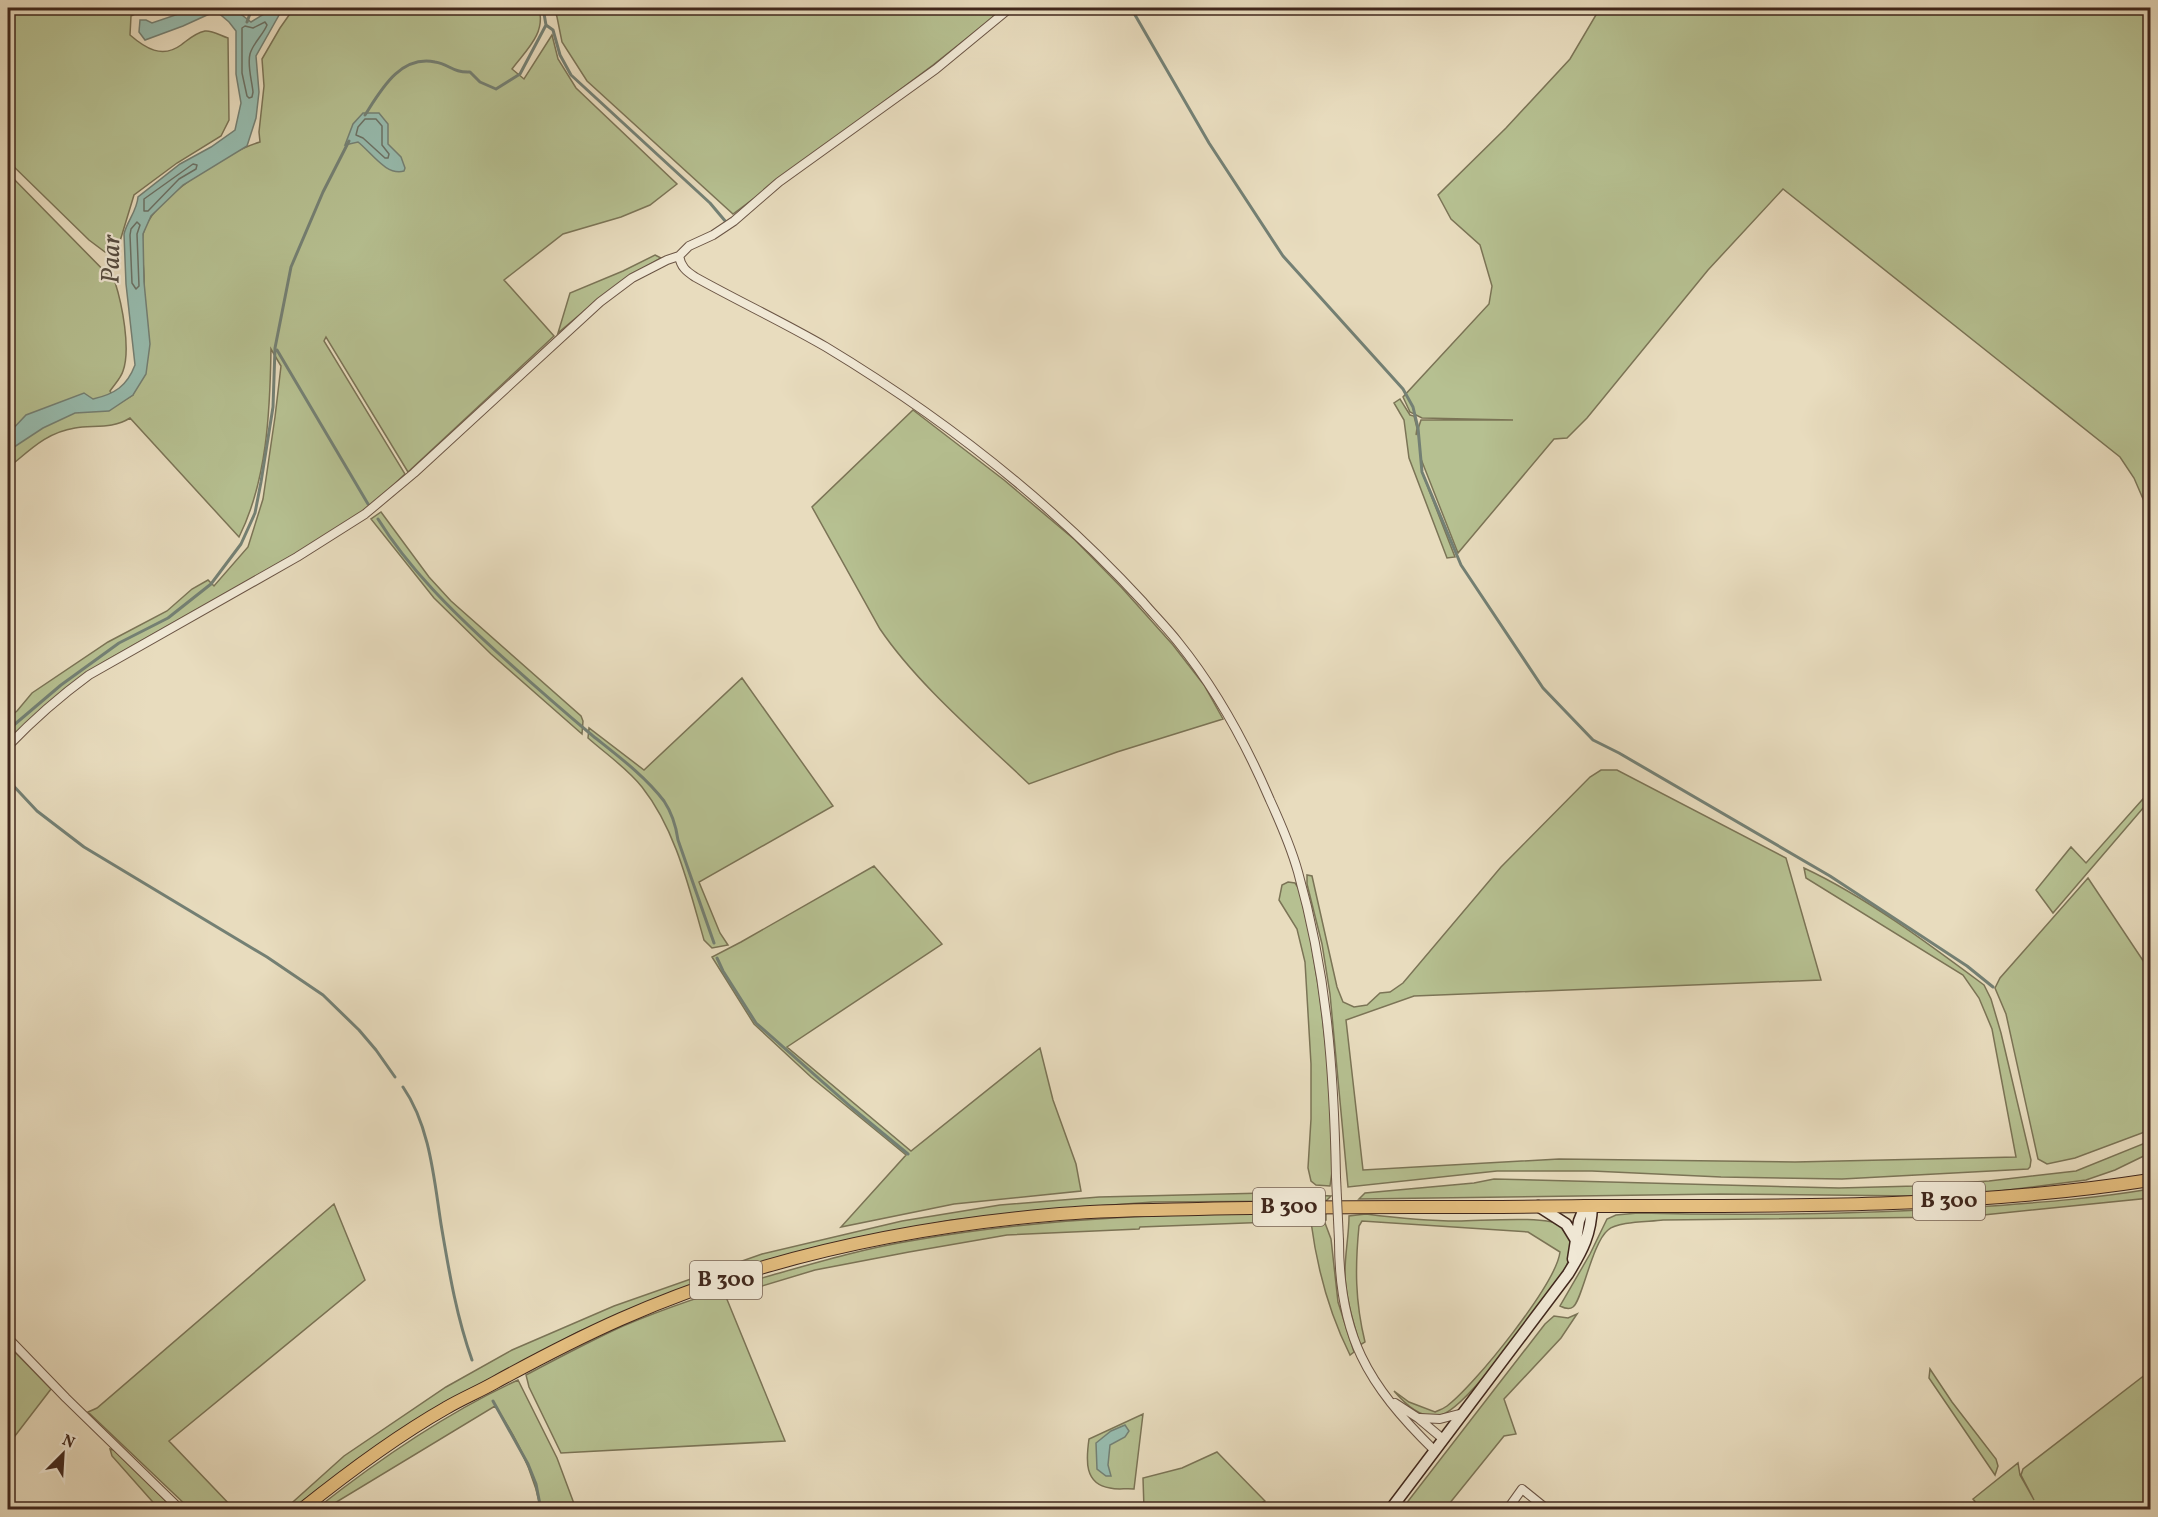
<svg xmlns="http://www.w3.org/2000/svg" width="2158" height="1517" viewBox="0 0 2158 1517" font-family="Vollkorn,serif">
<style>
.green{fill:#b6c091;stroke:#7b7456;stroke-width:1.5}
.water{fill:#97bcaf;stroke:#748074;stroke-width:1.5}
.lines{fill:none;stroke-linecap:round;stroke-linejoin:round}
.shore{stroke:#6c7266;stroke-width:1.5}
.stream{stroke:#748074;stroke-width:3}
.minor-casing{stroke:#6a5444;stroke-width:10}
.secondary-casing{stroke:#40271c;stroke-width:13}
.primary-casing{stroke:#40271c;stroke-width:14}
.trunk-casing{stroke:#40271c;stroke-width:14}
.minor{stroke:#f0e8d5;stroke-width:8}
.secondary{stroke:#f0e8d5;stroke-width:10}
.primary{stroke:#e4be7f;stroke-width:12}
.trunk{stroke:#e4be7f;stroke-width:12}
.minor-bridge-casing{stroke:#6a5444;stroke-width:10;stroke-linecap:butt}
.minor-bridge{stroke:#f0e8d5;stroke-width:8}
.labels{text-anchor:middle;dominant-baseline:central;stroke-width:4.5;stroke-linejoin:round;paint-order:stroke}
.shield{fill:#f0e8d5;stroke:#756154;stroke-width:1.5}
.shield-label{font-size:22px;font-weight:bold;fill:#40271c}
.water-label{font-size:26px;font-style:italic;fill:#564c41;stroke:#f0e8d5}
</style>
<rect width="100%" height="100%" fill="#e8dcbe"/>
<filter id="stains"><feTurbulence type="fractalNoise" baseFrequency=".00333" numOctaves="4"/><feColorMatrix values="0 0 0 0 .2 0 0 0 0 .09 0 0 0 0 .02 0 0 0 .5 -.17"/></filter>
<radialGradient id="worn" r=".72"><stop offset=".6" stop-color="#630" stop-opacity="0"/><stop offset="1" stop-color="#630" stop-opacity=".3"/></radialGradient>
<path class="green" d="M8,8H155H147L131,16L130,35C145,48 162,59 181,45C189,39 195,33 205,31C212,30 221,36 228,38L229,120L221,136L177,163L134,195L117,251L105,252L89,240L8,161Z
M294,8H539C546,34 526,50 512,69L524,79L552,35L558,59L576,88L677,184L650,205L621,217L563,234L504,280L554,336L408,472L326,337L324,341L405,474L365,512L295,554L104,662L59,694L8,742V718L17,711L32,693L108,642L167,611L192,589L208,580L214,586L248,547L263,499L275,417L281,366L271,349C270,412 267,481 239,537L130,418C113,429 93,425 75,428C49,432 33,447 14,463L8,466V173L115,282C122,304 131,349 123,371C121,378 114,385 110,391L118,404L133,395C137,358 142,321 144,284C145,268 140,250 143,234C150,200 228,151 260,142L259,132L264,86L262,59L280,28Z
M554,8H1005L933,65L733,214L587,81L562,42L557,17Z
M1600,8H2150V515L2134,478L2120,457L1783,189L1708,270L1587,418L1567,438L1554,439L1458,553L1421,459L1422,472L1455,557L1447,558L1409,458L1404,420L1394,403L1400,399L1410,415L1414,416L1417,428L1416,435L1421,420H1513L1422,418L1410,412L1403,397L1489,304L1492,286L1480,245L1451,219L1438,195L1506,128L1570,59Z
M655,255L661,258C621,280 593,303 558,333L570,293L623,271Z
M913,410L1004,480L1075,540L1122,588L1173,645L1204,685L1223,719L1117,752L1029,784C980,737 918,685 880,629L812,507Z
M381,512L429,577L451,601L581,716L583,721L582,734L491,654L434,598L371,519Z
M742,678L833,806L699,882L720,933L728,945L712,948L704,940C689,888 676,830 642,787C627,768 606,754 588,738L589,728L644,770Z
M1601,770H1617L1786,858L1821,980L1414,996L1346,1020L1363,1170L1559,1159L1795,1162L2016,1157L1992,1029L1979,998L1963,975L1806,878L1804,868C1866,897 1929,944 1984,985L1991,999L2001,1033L2031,1160L2030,1167L2028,1169L1842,1179L1721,1177L1592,1171H1497L1348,1187L1330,994L1322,944L1307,884V875L1312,876L1337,987L1343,1002L1354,1007L1367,1005L1380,993L1390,992L1403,983L1501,867L1590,777Z
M2150,791V800L2053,913L2036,890L2071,847L2086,863Z
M874,866L942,944L787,1047L911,1151L1040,1048L1053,1100L1076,1164L1081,1191L954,1204L841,1227L906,1155L811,1077L754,1024L712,957L741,942Z
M2088,878L2150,971V1130L2075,1158L2047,1164L2038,1159L2006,1014L1995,988L2000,978Z
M1288,882L1295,883L1299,889L1310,936L1320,997L1331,1092L1332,1172L1330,1186L1316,1185L1311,1181L1308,1168L1311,1119V1064L1305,962L1297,929L1279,900L1282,885Z
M2150,1141V1153L2115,1170L2086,1180L1992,1192L1915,1196L1720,1194L1359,1199L1365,1193L1474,1183L1494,1179L1839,1188L1916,1186L1989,1181L2076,1171Z
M2150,1189V1198L1964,1217L1663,1220C1649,1222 1618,1221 1608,1230C1592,1243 1582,1301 1573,1307C1569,1310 1564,1308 1560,1306L1590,1254L1607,1219L1616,1215L1638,1213C1756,1216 1874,1214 1992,1206C2045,1202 2098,1198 2150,1189Z
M1266,1193L1331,1196L1326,1201L1153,1202L1055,1209L952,1220L859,1238L669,1294L578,1332L443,1404L318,1489L293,1509L284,1510L344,1456L446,1387L512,1350L614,1306L762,1254L902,1221L1000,1205L1099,1197Z
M334,1204L365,1280L169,1441L234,1509H190L88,1412L97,1408Z
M1326,1214V1220L1140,1227L1139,1229L1007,1235L909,1252L815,1270L726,1297L785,1441L561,1453L529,1387L526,1375C558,1358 590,1341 623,1326C670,1306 719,1290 769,1276C815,1263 862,1249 910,1241C1047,1217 1187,1212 1326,1214Z
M1366,1214C1397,1218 1428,1221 1458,1221C1484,1221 1544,1215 1564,1226C1575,1248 1573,1249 1564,1272C1542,1300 1470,1406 1441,1415C1422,1421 1405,1404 1394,1391L1409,1402L1435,1412C1439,1410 1443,1409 1447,1406C1475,1385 1556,1284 1560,1252L1528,1232L1362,1221L1359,1226C1355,1267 1355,1301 1365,1342L1360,1345C1353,1321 1345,1296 1345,1272C1345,1253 1349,1235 1349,1216Z
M1311,1222L1325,1223L1331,1239L1338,1302L1354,1352L1350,1355C1329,1313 1317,1268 1311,1222Z
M1577,1314L1561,1338L1504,1399L1516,1434L1504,1436L1445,1509H1402L1545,1324L1554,1316L1568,1318Z
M8,1345L51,1389L8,1445Z
M1930,1369L1952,1402L1996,1459L1998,1466L1995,1475L1929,1378Z
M2150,1371V1509H1981L1973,1499L2018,1463L2020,1475L2034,1500L2021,1475L2023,1469Z
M518,1380L557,1458L576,1509H541C533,1471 517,1438 495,1406L325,1509H316C378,1460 446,1413 518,1380Z
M1143,1414L1134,1489C1126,1488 1118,1490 1110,1488C1084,1484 1086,1460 1089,1439Z
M110,1449L114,1450L174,1509H159L112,1456Z
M1217,1452L1265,1501L1251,1509H1144L1143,1478L1182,1468Z"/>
<path class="water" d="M196,8H233L251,22L264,14L267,8H283L256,56L259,92L256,118L247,146L183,185L151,216L143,234L144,282L150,344L146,374L133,395L109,411L75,413L43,428L8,451V434L26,415L84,393L93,399C115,394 127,386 135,365L126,284L124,234C127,221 137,211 138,197L180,164L211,147L235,130L241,103L236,74V31L229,22L216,11L183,26L145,40L139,32L140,20H146L152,23Z
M363,113H379L388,124V144L401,157L405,168L404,171C386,176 372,153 358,142L345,145L353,124Z
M1125,1425L1129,1431L1125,1437L1110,1445L1108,1465L1111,1476H1106L1097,1469L1096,1443L1111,1431Z"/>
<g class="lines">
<path class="shore" d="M265,22L267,25C263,35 253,43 250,54C247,65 252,81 253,92L252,97L249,98L247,96L242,73V28L245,26L253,28Z
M365,119H376L382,126V145L389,154L388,158H385L363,138L356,135L358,127Z
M193,164L197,165L196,169L179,179L148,211H144V199Z
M137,222L140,225L137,234L139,286L136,289L132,283L130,235L131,229Z"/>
<path class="stream" d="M1131,8L1209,143L1283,256L1403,389L1413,407L1418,428L1422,472L1461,565L1543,688L1593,740L1619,753L1830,876L1967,966L1993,987
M247,22L252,8
M546,25L553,30L560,55L571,75L710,203L726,222
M365,115C381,90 400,55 435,62C449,64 453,73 470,72L480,82L496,89L520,74L546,25L543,8
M277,350L368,504
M378,519C409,569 453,612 497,652C528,680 561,709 593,736C618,756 645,776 664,801C672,813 676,826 678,840L714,943
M8,730L61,685L119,643L168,618L211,584L241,544L255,513L261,482L273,407L275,348L291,267L323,192L349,141
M8,780L37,811L84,847L267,957L323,995L359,1030L376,1050L395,1077
M717,958L723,971L756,1023L851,1107L908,1154
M403,1087C430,1126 434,1179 441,1224C449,1271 456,1315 472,1360
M493,1401L528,1464L536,1484L541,1510"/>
<g class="minor-casing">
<path id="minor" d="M679,256C681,267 686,271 695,277C738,301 783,322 826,347C942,417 1051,502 1143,602C1154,615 1167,628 1178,642C1216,689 1246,744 1270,800C1281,824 1291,847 1298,872C1327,974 1334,1071 1336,1177
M8,746C33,720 59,697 89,675L297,557L365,514L414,473L600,302L632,278L667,260L679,256L689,246L713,235L734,221L779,182L936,69L1010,8
M1339,1241C1339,1336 1367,1384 1434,1450
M8,1338L66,1398L181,1510
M1395,1403L1418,1418L1443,1439
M1420,1418L1440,1419L1463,1413
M1507,1510L1522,1489L1548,1510"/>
</g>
<g class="secondary-casing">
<path id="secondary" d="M1538,1206L1566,1224L1577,1242
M1573,1259L1579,1221L1585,1206
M1390,1510L1568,1274C1583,1250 1591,1234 1592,1206"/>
</g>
<g class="primary-casing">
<path id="primary" d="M1585,1206C1774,1206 1964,1209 2150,1180"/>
</g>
<g class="trunk-casing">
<path id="trunk" d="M301,1510C347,1473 395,1437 446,1408C461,1399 478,1392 494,1383C536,1360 578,1338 621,1319C756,1259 903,1228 1049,1215C1098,1210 1148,1210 1198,1209C1327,1206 1456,1208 1585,1206"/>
</g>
<use href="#minor" class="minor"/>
<use href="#secondary" class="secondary"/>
<use href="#primary" class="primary"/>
<use href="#trunk" class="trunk"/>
<g class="minor-bridge-casing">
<path id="minor-bridge" d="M1336,1177L1339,1241"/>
</g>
<use href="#minor-bridge" class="minor-bridge"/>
</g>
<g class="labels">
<g class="shield">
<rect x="1913" y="1182" width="72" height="38" rx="4.5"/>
<rect x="1253" y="1188" width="72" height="38" rx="4.5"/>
<rect x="690" y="1261" width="72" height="38" rx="4.5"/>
</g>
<g class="shield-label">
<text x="1949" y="1201">B 300</text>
<text x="1289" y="1207">B 300</text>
<text x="726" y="1280">B 300</text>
</g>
<g class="water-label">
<text transform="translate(112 259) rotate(-89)">Paar</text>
</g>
</g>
<rect width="2158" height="1517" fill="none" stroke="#e8dcbe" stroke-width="30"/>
<rect x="9" y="9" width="2140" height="1499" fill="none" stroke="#40271c" stroke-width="3"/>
<rect x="15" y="15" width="2128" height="1487" fill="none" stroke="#40271c" stroke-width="1.5"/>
<g transform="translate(63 1454) rotate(24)" stroke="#f0e8d5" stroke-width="4.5" paint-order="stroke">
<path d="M0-4.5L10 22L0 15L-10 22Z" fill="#40271c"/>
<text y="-9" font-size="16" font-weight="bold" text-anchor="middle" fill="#40271c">N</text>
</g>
<rect width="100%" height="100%" filter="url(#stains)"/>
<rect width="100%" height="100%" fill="url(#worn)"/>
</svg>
